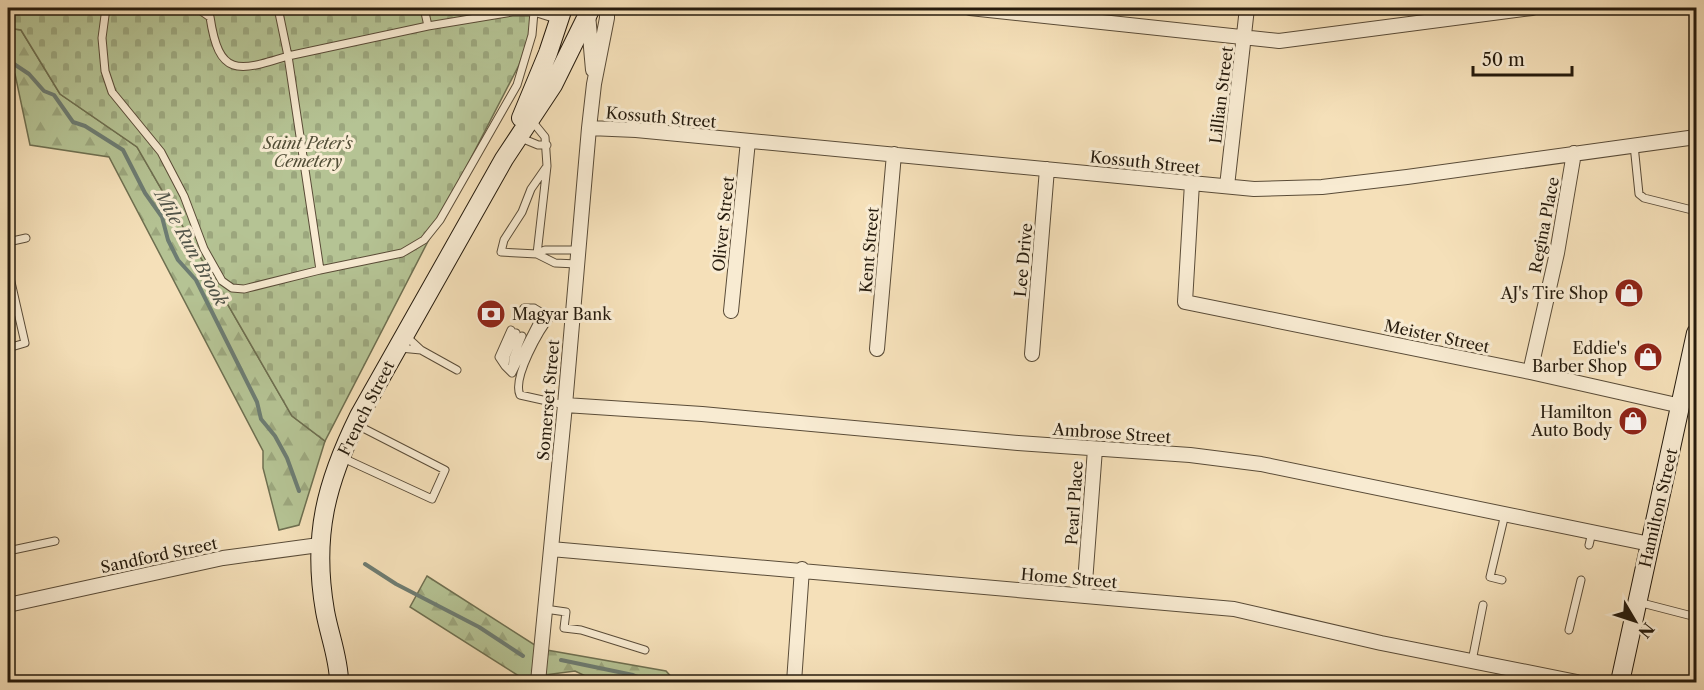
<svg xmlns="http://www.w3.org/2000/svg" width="1704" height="690" viewBox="0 0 1704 690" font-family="'Libre Caslon Text',serif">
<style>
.forest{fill:url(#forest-firs);stroke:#6e6f50;stroke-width:1.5}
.cemetery{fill:url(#cemetery-stones);stroke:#6e6f50;stroke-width:1.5}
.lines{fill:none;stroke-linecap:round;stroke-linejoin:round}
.stream{stroke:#6d7c72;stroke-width:4}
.lane-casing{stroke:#5a4c38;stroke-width:9}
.street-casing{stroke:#5a4c38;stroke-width:16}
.secondary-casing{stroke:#261b0d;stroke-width:20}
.lane{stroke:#f8ebd2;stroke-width:7}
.street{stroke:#f8ebd2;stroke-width:14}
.secondary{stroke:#f8ebd2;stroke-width:18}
.labels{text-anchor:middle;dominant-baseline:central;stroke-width:6;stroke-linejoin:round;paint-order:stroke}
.street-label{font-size:16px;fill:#261b0d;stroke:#f8ebd2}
.park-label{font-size:16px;font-style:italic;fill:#514d36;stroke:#f8ebd2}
.poi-label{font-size:16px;fill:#261b0d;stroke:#f8ebd2;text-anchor:end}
.water-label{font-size:18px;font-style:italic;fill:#505348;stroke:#f8ebd2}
</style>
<defs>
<pattern id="forest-firs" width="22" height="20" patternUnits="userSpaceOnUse" patternTransform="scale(1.5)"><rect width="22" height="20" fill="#b5c394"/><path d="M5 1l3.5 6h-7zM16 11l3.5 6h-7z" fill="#9ca77e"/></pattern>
<pattern id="cemetery-stones" width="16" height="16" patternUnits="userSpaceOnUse" patternTransform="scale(1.5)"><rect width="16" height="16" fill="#b5c394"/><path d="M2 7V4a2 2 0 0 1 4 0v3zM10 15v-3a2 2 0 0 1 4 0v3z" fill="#9ca77e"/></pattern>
</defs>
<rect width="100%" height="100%" fill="#f5e0b9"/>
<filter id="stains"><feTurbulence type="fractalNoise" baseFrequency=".00333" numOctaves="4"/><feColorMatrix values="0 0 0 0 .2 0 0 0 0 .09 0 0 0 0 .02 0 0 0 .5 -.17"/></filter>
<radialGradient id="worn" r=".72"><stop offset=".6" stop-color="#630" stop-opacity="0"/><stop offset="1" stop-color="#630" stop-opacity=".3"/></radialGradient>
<path class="forest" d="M8,28L21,30L60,94L137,147L292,416L325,441L299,525L279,530L263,468V451L109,157L30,145L15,74L8,70Z
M427,576L541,649L666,671L676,682H598L575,671L522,678L410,607Z"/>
<path class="cemetery" d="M8,8H540L519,65L325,441L292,416L137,147L60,94L21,30L8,28Z"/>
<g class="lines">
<path class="stream" d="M8,60L29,74L44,91L54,95L73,122L85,126L123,150L145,193L162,217L168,240L178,260L196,280L257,402L261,419L275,436L287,458L299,491
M365,564L396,584L479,627L523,656
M561,660L633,675L651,682"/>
<g class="lane-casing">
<path id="lane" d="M106,8L102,38L105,71L112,92L161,152L184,196L204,249L222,281L232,288L244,289L320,270
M197,8L210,17C219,77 237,72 288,56L320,270L402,253L424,240L440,220L517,85L532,35L534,12H512L428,26L424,8
M278,8L288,56L428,26
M533,8L534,12L559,20
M532,121L545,137L547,166L531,189L522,212L504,240L501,252L537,254L547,166
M521,138L538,145H547
M1634,145L1639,194L1644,198L1696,211
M8,242L26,238
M577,264L555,263L537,254L545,250H578
M8,269L25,343L8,348
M521,312L524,308H534
M526,315L534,308L539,311
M532,318L539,311L550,315
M516,333L506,356L505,366L512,373L538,322L546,314
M400,348L421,350L407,337
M421,350L457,370
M505,366L499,357L511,330
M512,371L513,358L522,336
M565,405L520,395C512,378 540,329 552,315L571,319
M343,458L432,499L445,470L357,425
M1589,545L1592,532
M8,551L55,541
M1502,580L1490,577L1505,514
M1638,602L1696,617
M545,609L566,612L564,628L581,630L645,650
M1569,630L1581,580
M1472,661L1483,605"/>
</g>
<g class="street-casing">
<path id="street" d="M970,8L1279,41L1532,8
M588,14L593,70
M589,128L636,130L1254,189L1322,187L1407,177L1696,137
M1192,183L1185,302L1530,372L1681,406
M1227,186L1247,8
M731,311L748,141
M877,349L894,154
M1032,354L1047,169
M1530,372L1557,253L1574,153
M565,405L702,414L1018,443L1190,455L1261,464L1650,544
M551,549L1234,609L1381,643L1577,682
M1084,596L1095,449
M8,605L223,558L319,545
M538,682L565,405L589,128L594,84L607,18V8
M794,682L802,569"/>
</g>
<g class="secondary-casing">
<path id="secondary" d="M521,118L548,53L563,8
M339,682C339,659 329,634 325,611C312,536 326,483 359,416L504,159L553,85L591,8
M1620,682L1696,333"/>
</g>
<use href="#lane" class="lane"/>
<use href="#street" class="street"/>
<use href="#secondary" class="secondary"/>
</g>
<defs>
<g id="shop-disc" transform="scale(1.5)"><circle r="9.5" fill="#8f2418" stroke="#f8ebd2"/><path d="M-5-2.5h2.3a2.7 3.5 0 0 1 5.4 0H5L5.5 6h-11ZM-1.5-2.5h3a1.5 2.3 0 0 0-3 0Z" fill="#fff"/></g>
<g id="bank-disc" transform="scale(1.5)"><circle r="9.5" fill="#8f2418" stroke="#f8ebd2"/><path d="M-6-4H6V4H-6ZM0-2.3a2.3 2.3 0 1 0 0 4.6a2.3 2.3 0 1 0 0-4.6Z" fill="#fff"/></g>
</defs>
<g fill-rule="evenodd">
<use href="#shop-disc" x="1629" y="293"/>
<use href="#bank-disc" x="491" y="314"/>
<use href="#shop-disc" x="1648" y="357"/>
<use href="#shop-disc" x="1633" y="421"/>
</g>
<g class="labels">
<g class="street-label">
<text transform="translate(1221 95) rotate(-83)">Lillian Street</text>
<text transform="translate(661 117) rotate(5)">Kossuth Street</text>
<text transform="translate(1145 162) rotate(6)">Kossuth Street</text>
<text transform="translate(723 224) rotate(-84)">Oliver Street</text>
<text transform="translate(1544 225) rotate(-79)">Regina Place</text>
<text transform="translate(869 250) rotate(-85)">Kent Street</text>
<text transform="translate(1023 260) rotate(-85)">Lee Drive</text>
<text transform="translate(1437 336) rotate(12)">Meister Street</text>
<text transform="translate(548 400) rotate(-85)">Somerset Street</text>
<text transform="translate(366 408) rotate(-63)">French Street</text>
<text transform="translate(1112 433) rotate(4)">Ambrose Street</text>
<text transform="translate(1074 503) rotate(-86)">Pearl Place</text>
<text transform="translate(1658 508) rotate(-77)">Hamilton Street</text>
<text transform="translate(159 555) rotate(-12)">Sandford Street</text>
<text transform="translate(1069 578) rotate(5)">Home Street</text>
</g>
<g class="park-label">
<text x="308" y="143">Saint Peter's<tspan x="308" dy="18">Cemetery</tspan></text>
</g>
<g class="poi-label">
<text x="1608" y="293">AJ's Tire Shop</text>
<text x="512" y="314" text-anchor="start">Magyar Bank</text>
<text x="1627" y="348">Eddie's<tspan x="1627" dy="18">Barber Shop</tspan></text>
<text x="1612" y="412">Hamilton<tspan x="1612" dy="18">Auto Body</tspan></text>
</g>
<g class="water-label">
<text transform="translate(191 248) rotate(61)">Mile Run Brook</text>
</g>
</g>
<rect width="1704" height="690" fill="none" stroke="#f5e0b9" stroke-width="30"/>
<rect x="9" y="9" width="1686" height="672" fill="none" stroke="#261b0d" stroke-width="3"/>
<rect x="15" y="15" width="1674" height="660" fill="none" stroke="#261b0d" stroke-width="1.5"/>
<g transform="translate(1635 621) rotate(129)" stroke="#f8ebd2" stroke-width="4.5" paint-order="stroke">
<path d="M0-4.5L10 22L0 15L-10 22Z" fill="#261b0d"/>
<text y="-9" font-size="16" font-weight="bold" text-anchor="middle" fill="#261b0d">N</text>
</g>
<path d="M1473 66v9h99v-9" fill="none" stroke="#261b0d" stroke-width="3"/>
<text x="1482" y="66" font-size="18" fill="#261b0d" stroke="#f8ebd2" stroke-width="4.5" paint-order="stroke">50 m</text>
<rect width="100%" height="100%" filter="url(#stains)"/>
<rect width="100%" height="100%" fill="url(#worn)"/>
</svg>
